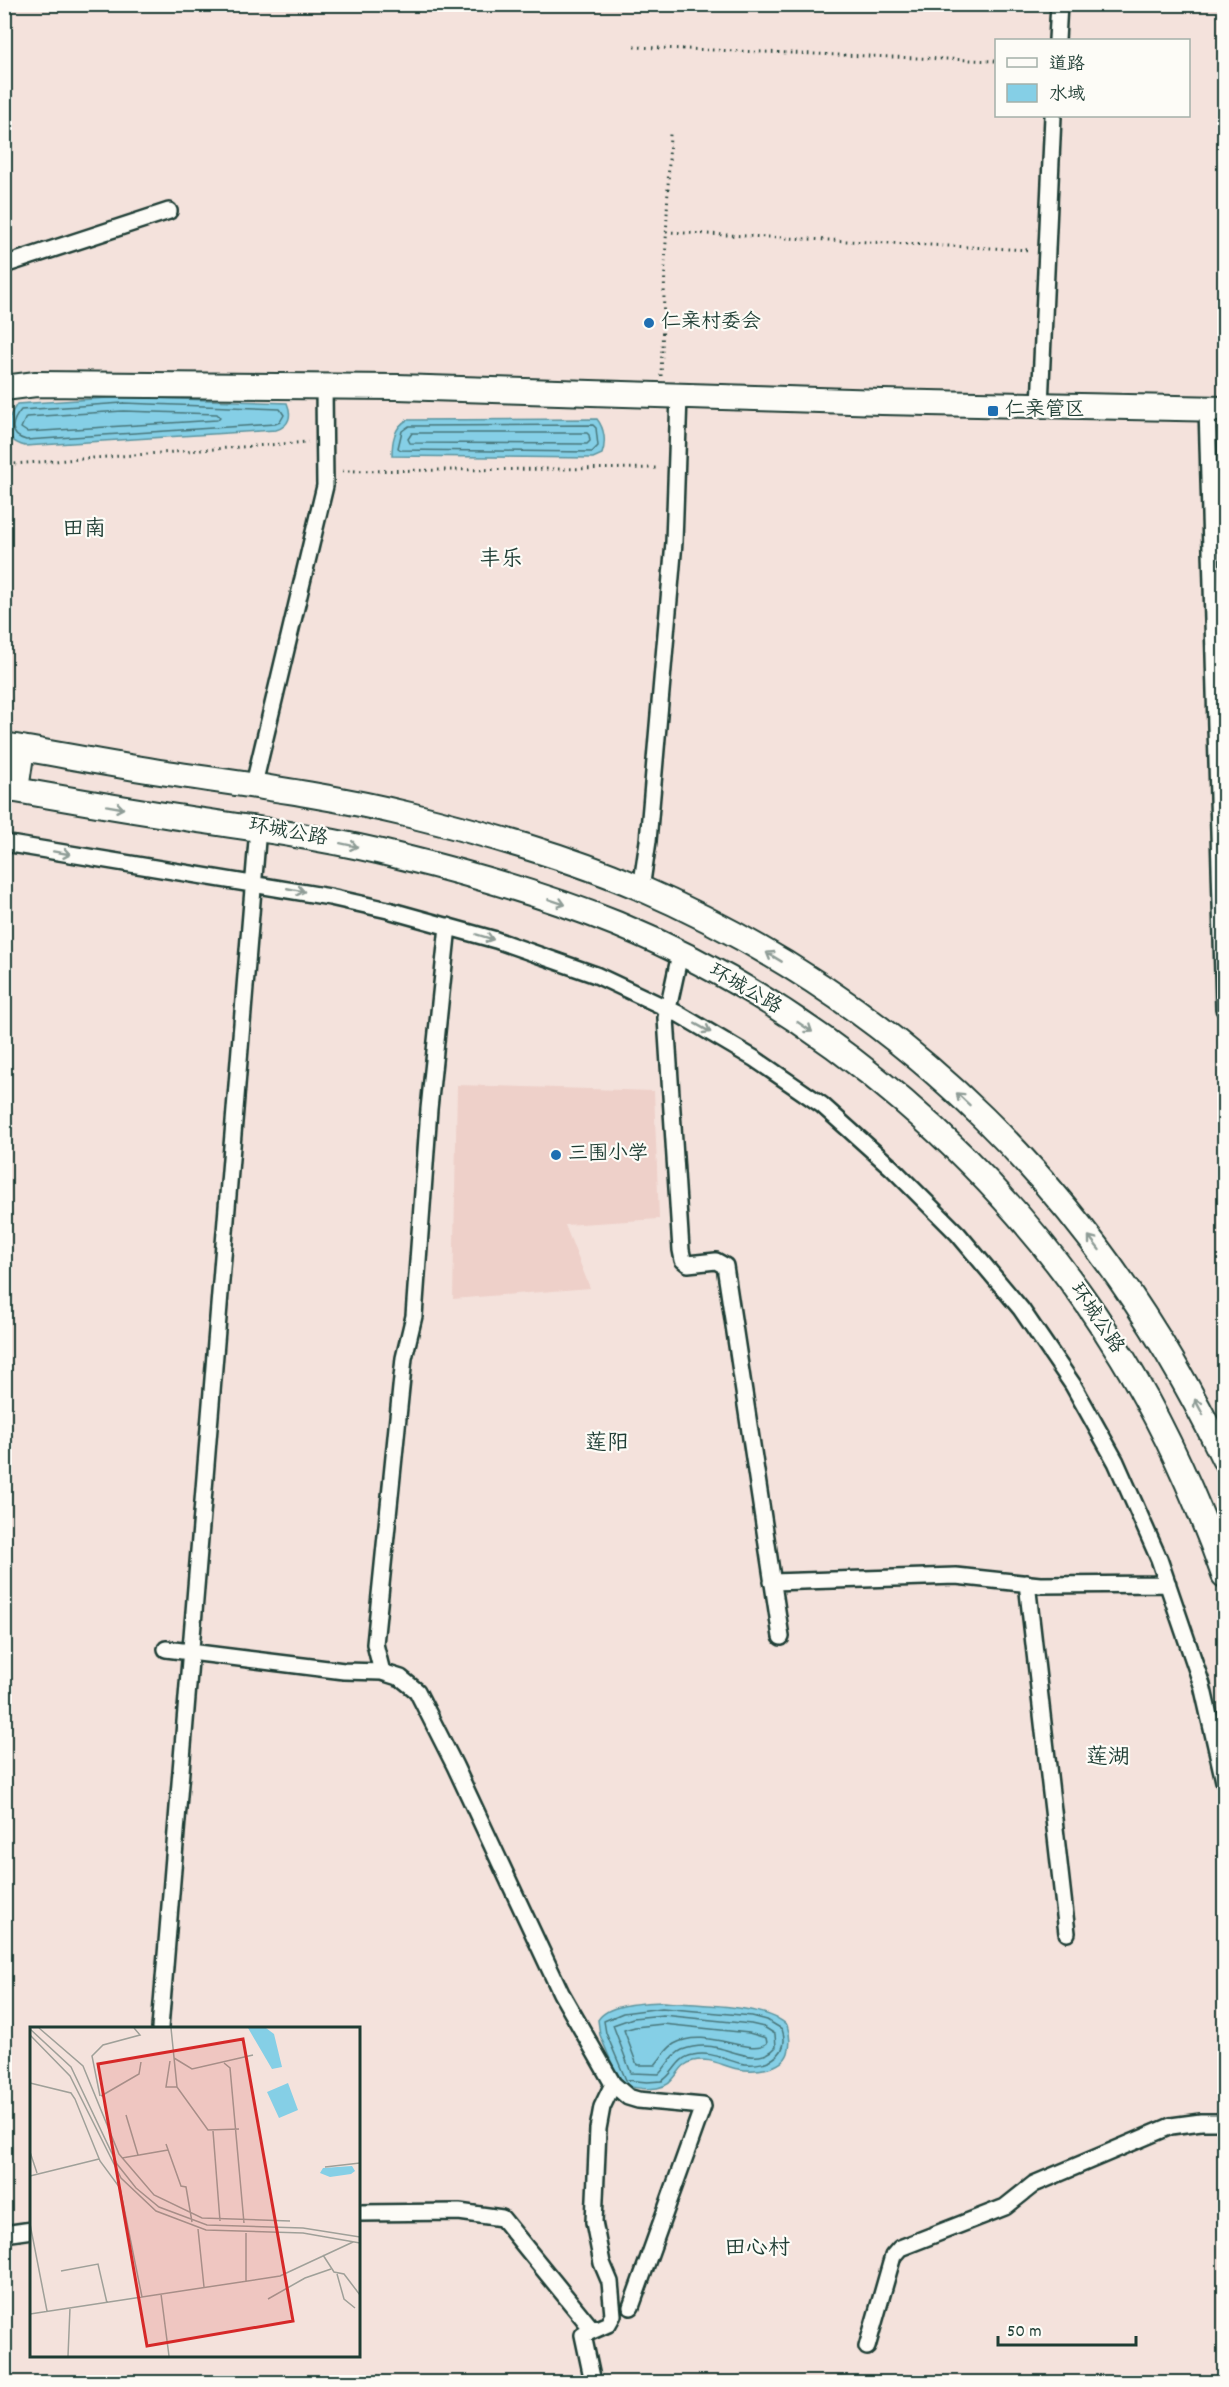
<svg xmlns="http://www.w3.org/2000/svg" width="1229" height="2387" viewBox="0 0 1229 2387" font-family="Dekko,'LXGW WenKai TC',sans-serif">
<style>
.built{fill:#eed0c9}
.water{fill:#85cfe6;stroke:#5c959f;stroke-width:1.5}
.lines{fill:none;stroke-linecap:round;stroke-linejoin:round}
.shore{stroke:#48777b;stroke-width:1.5}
.street-casing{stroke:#1f3d34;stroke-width:20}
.primary-casing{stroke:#1f3d34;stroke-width:28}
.path{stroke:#1f3d34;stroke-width:3;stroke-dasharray:1.5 4.5;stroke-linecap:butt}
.street{stroke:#fdfcf7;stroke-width:15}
.primary{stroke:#fdfcf7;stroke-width:24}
.oneway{stroke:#8e9c96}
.poi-dot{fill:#1f6fb2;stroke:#fdfcf7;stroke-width:2}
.labels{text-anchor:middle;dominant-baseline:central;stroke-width:4.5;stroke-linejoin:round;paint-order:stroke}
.poi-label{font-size:20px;fill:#1f3d34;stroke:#fdfcf7;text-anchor:start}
.street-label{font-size:20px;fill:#1f3d34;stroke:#fdfcf7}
.quarter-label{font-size:22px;fill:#1f3d34;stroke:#fdfcf7}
.inset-road{fill:none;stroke:#9fa099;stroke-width:1.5}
.view{fill:#d62828;fill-opacity:0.15;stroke:#d62828;stroke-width:3}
.inset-edge{fill:none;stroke:#1f3d34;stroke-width:3}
</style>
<rect width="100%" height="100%" fill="#f4e2dc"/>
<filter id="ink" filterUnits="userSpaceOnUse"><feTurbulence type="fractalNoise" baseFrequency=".0167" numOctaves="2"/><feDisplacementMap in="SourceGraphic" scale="12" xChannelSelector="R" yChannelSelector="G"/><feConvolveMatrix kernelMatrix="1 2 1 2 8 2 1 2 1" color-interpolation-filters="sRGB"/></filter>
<g filter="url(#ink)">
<path class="built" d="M457,1085L654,1091L659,1219L565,1225L590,1288L453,1299Z"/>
<path class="water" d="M123,397L287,403C292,415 290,426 276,430L25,446C0,439 5,422 17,404Z
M597,419C605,429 606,443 602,454L593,458L392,456C392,442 394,427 407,420Z
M663,2002C693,2005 766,2004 787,2025C790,2034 791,2044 788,2053C782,2070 754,2072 738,2069C722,2066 711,2057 693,2061C682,2064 680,2071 673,2079C662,2094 636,2088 621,2085L600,2035L598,2020C608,2003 646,2003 663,2002Z"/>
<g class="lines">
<path class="shore" d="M123,403L280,409L284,415L280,422L275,424L26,440C8,435 11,422 21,410Z
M123,411L217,414L220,417L217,420L27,432L21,428L26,417Z
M593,425L596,428L598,446L592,452L401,450L398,448L402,431L409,426Z
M412,433H587L589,435L590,441L587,444L410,443L408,439Z
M662,2008L752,2016L767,2020L782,2029C792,2058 762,2068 739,2063C723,2059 710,2051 693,2055C676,2058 675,2073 662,2081L647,2082L626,2080L606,2033L604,2021L623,2013Z
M663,2015L751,2024L764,2027L775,2034L776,2047C761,2065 736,2052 719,2048C707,2045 693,2046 682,2050C671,2055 667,2066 659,2074L631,2073L613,2025L633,2018Z
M663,2024L749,2033L766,2038L767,2043C750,2057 706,2026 674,2044C666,2049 661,2058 655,2065H637L624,2030L635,2027Z"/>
<g class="street-casing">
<path id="street" d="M1057,40L1059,4
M4,265L169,211
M1040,405L1053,116
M1207,408L1224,1009
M254,784L325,486L324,386
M4,843L330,897L388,910L496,940L596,975L677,1013L755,1059L822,1105L892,1168L958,1234L1021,1309L1073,1385L1116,1462L1159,1559L1202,1685L1224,1781
M641,889L648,841L674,542L679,396
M680,954L666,1018L681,1250L683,1260L688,1264L716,1261L725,1266L781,1637
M772,1582L956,1576L1040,1585L1168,1584
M1027,1583L1067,1933
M166,1649L344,1671L382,1672L401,1678L417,1691L455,1766L561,1993L613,2084L628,2097L638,2100L703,2106L631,2307
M382,1672L375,1644L404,1358L414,1316L429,1109L448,926
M160,2028L258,828
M358,2213L459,2212L502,2218L592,2329
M4,2234L32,2230
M867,2347L893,2256L900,2248L1005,2207L1034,2184L1171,2126L1201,2122H1224
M593,2382L583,2335L608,2324L613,2315L610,2282L602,2263L594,2222L598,2129L602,2107L613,2084"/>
</g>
<g class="primary-casing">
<path id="primary" d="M4,388L36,384L397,387L882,402L1224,409
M4,745C58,754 113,765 167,773C248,785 329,795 410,815C487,834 566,856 638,887C904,1002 1100,1199 1224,1459
M4,788C56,797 106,806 158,814C240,827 321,836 402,857C475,875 548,896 617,924C823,1009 1006,1167 1122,1357C1164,1426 1197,1499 1224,1575
M16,790L22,748"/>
</g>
<path class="path" d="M634,47L996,61
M666,232L1030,250
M661,376L670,134
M4,459L13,464L308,442
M342,471L659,468"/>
<use href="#street" class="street"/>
<use href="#primary" class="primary"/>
</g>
<defs><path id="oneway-shaft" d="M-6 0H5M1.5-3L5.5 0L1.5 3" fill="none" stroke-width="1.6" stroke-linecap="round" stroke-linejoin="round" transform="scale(1.5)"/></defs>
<g class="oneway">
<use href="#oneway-shaft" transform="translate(115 807) rotate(10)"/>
<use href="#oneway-shaft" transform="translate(349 845) rotate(12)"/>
<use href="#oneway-shaft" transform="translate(62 853) rotate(10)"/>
<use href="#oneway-shaft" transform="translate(296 890) rotate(11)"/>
<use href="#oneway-shaft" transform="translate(557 902) rotate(18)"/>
<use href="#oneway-shaft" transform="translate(485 937) rotate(17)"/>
<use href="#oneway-shaft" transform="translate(774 957) rotate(-149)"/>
<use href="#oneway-shaft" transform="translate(805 1027) rotate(34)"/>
<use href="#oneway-shaft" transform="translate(703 1028) rotate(29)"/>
<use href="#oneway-shaft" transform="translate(963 1099) rotate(-137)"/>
<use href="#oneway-shaft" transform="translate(1094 1243) rotate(-128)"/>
<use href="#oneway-shaft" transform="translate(1199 1407) rotate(-118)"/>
</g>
</g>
<g class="poi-dot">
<circle cx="649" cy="323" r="6"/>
<rect x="987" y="405" width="12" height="12" rx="3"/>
<circle cx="556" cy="1155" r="6"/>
</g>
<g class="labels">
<g class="poi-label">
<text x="661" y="323">仁亲村委会</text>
<text x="1005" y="411">仁亲管区</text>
<text x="568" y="1155">三围小学</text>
</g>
<g class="street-label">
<text transform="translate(288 833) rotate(10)">环城公路</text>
<text transform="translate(745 990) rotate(30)">环城公路</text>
<text transform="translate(1096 1319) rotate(56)">环城公路</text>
</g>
<g class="quarter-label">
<text x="84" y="530">田南</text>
<text x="501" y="560">丰乐</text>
<text x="607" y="1444">莲阳</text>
<text x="1108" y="1758">莲湖</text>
<text x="757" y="2249">田心村</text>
</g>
</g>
<g transform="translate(30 2027)">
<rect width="330" height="330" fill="#f4e2dc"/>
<path d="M218,1H236L244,7L252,40L242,42ZM258,56L268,83L249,91L237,65ZM322,139L325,144L321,147L300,150L290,146L293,141Z" fill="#85cfe6"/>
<path class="inset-road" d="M9,1L53,39L89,127L124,168L172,191L260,194M141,1L147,60M0,2L41,40L87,137L106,161L129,180L177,198L273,201L330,210M0,8L40,49L91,151L126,184L176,203L273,206L330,216M144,31L162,42L223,28M140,34L136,60H147L178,103L209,102M194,36L200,41L214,196M0,56L41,66L45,72L70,134L90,161L112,270M70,69L62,29L73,18L110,8L104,1M71,69L109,47L111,35M96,88L108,128M183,104L190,194M136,117L151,159L156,160L162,195M0,125L7,146M92,131L138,123M295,140L330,136M0,149L69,132M0,197L17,284M168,202L174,260M216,206V255M293,228L304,245L314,247L330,268M31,244L68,237L77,276M307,247L314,272L325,281M131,267L139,329M238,272L275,251L301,242M0,287L250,249L323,215M38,329L40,281"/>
<path class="view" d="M213,12L263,294L117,319L68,37Z"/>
<rect width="330" height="330" class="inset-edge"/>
</g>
<rect width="1229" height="2387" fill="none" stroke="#fdfcf7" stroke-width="24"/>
<rect x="12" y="12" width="1205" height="2363" fill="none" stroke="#1f3d34" stroke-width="2" filter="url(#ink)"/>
<rect x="995" y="39" width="195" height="78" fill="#fdfcf7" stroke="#a4b0a9" stroke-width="1.5"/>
<rect x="1007" y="58" width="30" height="9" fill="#fdfcf7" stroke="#a4b0a9" stroke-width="1.5"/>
<text x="1049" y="69" font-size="18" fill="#1f3d34">道路</text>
<rect x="1007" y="84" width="30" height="18" fill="#85cfe6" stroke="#a4b0a9" stroke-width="1.5"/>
<text x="1049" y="99" font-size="18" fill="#1f3d34">水域</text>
<path d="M998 2336v9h138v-9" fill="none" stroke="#1f3d34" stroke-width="3"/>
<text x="1007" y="2336" font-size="18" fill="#1f3d34" stroke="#fdfcf7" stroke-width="4.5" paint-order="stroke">50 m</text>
</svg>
